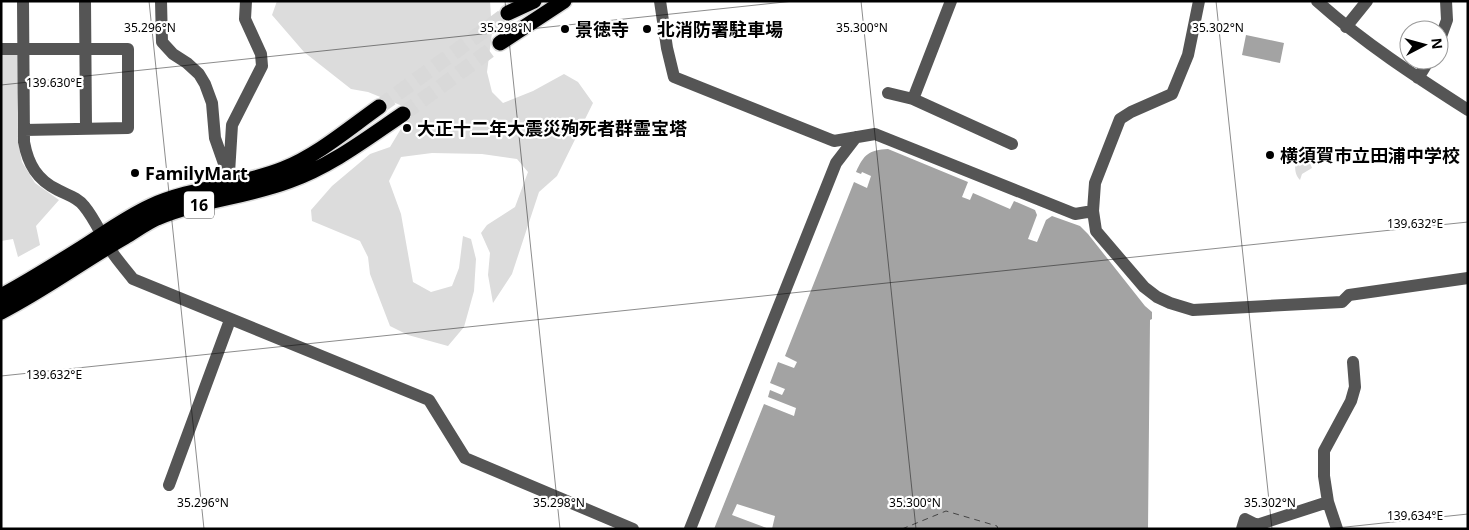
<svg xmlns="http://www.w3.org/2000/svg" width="1469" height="530" viewBox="0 0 1469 530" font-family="'Noto Sans','Noto Sans JP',sans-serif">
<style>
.green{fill:#dcdcdc}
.water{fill:#a3a3a3}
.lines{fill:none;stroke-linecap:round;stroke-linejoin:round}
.ferry{stroke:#444;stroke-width:1;stroke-dasharray:6 5;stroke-linecap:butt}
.highway-tunnel{stroke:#d9d9d9;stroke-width:15;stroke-dasharray:15 8;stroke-linecap:butt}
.highway-casing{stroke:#dbdbdb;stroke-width:18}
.minor{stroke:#555;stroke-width:12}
.highway{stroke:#000;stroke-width:15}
.ticks{fill:none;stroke:#000;stroke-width:1;stroke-opacity:0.45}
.poi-dot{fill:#000;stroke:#fff;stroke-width:2}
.labels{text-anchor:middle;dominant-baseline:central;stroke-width:4.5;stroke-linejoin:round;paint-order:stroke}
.shield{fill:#fff;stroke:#4c4c4c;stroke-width:1}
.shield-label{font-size:16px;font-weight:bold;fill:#000}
.poi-label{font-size:18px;font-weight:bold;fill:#000;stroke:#fff;text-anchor:start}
.ticks-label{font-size:12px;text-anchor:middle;fill:#000;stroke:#fff;stroke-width:4.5;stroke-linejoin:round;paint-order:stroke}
</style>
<rect width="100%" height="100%" fill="#fff"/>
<path class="green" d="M277,1H490L492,33L487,72L492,92L503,103L533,91L564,74L578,82L593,103L557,176L539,192L512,274L493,303L488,275L490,253L481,233L487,225L515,207L528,172L517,159L482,154L432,153L401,157L389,181L401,214L413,282L431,292L452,286L459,268L463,236L471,239L476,259L474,291L464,327L448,346L408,335L390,326L370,274L368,257L360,241L312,221L311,210L332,186L370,154L390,147L408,117L405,107L368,92L351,89L304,52L272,15Z
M20,51L17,113L18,142L22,162L35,183L59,200L36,226L40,245L18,257L13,239L1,241V52Z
M1304,145H1316L1327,160L1318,153L1309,161L1312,168L1302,174L1300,180C1292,172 1296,160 1297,149Z"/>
<path class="water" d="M1246,35L1284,43L1280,63L1242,55Z
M888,149L968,182L962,197L970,200L973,193L1010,209L1014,201L1035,210L1037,215L1028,239L1037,242L1046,220L1052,216L1080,226L1088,234L1145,306L1152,312V319L1150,320L1148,529H772L775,516L737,504L732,515L769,529H714L764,404L794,416L796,408L768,397L770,390L782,395L785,389L770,383L778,362L794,368L797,362L785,356L854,182L867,188L871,176L862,172L861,174L856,172C864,154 869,150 888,149Z"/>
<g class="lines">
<path class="ferry" d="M902,529L946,511L997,526L998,529"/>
<path class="highway-tunnel" d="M379,107L508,13
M403,114L500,43"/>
<g class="highway-casing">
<path id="highway" d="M508,13L534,1
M500,43L564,1
M1,296C29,281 56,264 83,247C105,233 127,217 151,206C193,187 241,186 283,169C318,155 348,129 379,107
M1,312C44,290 83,261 125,237C135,231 146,223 157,218C200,200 246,197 289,181C331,166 366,139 403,114"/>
</g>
<path class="minor" d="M23,1L24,142C28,164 37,180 58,190C67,195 77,197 84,206C95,219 102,237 112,252C118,261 126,270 133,279L429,400L465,458L633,529
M85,1L86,128
M161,1L162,42L173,54L187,63L199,74L205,84L212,103L215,138L228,175L231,193
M660,1L667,48L674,77L834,141L875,134L1075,214L1093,211
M1199,1L1188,55L1172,94L1131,112L1120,119L1095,183L1093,211L1096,231L1144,287L1157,297L1170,303L1193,310L1342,302L1349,295L1468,278
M1317,1C1364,43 1415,76 1468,110
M1346,27L1367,1
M1439,42L1447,20L1446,1
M1,49H128V128L24,130
M1418,78L1429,60
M888,93L913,99L1012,144
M913,99L951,1
M229,173L232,125L262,66L261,54L245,19L246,1
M169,485L230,320
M1328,502L1337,529
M690,529L836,163L856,137
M1242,529L1245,519L1257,525L1328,502L1324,476V451L1351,401L1355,387L1353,362"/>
<use href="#highway" class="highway"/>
</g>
<path class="ticks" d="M149,1L204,529M505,1L560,529M861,1L916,529M1216,1L1272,529M1,85L794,1M1,376L1468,222M1327,529L1468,514"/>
<g class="poi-dot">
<circle cx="565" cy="29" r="5"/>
<circle cx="647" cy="29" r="5"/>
<circle cx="407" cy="128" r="5"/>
<circle cx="1270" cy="155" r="5"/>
<circle cx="135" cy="173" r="5"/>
</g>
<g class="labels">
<rect class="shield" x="184" y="191.5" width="30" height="27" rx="4"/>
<g class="shield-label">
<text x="199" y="205">16</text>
</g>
<g class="poi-label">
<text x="575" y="29">景徳寺</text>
<text x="657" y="29">北消防署駐車場</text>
<text x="417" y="128">大正十二年大震災殉死者群霊宝塔</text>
<text x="1280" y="155">横須賀市立田浦中学校</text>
<text x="145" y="173">FamilyMart</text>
</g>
</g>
<g class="ticks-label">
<text x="150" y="32">35.296°N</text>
<text x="506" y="32">35.298°N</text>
<text x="862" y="32">35.300°N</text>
<text x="1218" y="32">35.302°N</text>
<text x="54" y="87">139.630°E</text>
<text x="1415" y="228">139.632°E</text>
<text x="54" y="379">139.632°E</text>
<text x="203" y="507">35.296°N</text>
<text x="559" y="507">35.298°N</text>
<text x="915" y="507">35.300°N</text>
<text x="1270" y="507">35.302°N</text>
<text x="1415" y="520">139.634°E</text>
</g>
<rect width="1469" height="530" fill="none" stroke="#000000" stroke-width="5"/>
<g transform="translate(1424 45) rotate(84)"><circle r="24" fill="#ffffff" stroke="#999999"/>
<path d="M0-4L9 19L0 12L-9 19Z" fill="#000000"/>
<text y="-8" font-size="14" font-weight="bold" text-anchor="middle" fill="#000000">N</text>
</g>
</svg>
